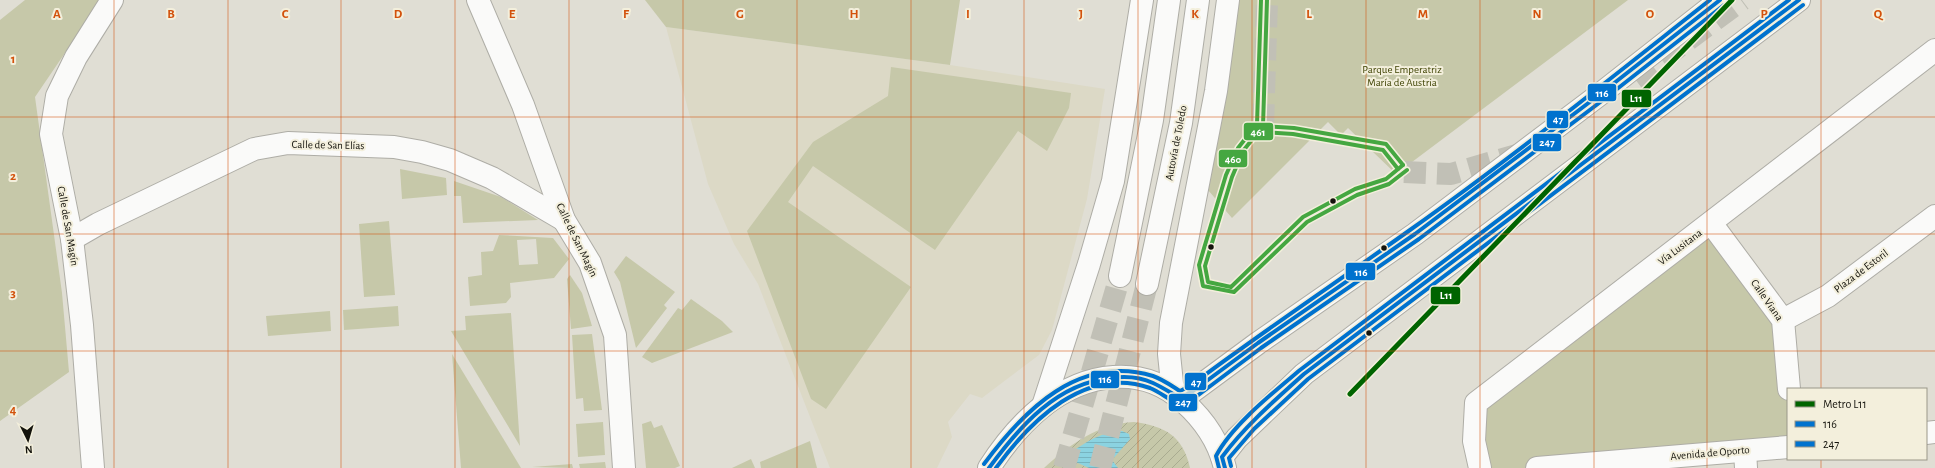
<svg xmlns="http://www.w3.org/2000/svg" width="1935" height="468" font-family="'Alegreya Sans',sans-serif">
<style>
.built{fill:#dcd9c6}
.green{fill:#c6c8a9;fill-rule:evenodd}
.garden{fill:url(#garden-furrows)}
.water{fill:url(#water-rules)}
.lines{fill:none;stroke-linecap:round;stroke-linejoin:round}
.minor-tunnel{stroke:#c1c0b6;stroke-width:22;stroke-dasharray:22 11;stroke-linecap:butt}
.highway-tunnel{stroke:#c1c0b6;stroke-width:22;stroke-dasharray:22 11;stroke-linecap:butt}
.minor-casing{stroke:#aeada6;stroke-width:24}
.major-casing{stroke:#aeada6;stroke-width:24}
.highway-casing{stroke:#aeada6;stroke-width:24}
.minor{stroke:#fafaf9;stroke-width:22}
.major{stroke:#fafaf9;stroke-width:22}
.highway{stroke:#fafaf9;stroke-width:22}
.bus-1-casing{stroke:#f3efdc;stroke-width:7}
.bus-2-casing{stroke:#f3efdc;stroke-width:7}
.bus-3-casing{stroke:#f3efdc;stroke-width:7}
.bus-4-casing{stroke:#f3efdc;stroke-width:7}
.bus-5-casing{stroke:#f3efdc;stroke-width:7}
.bus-1{stroke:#0072ce;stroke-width:4}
.bus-2{stroke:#0072ce;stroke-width:4}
.bus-3{stroke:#0072ce;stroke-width:4}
.bus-4{stroke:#45a741;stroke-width:4}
.bus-5{stroke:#45a741;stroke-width:4}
.metro-1-casing{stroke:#f3efdc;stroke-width:8}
.metro-1{stroke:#006400;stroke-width:5}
.grid{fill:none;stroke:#d3520c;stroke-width:1;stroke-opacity:0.55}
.bus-dot{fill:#14130c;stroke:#f3efdc;stroke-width:1.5}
.labels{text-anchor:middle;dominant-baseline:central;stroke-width:4;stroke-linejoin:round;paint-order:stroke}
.park-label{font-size:11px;fill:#3f4303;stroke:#f3efdc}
.street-label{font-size:11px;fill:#14130c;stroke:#f3efdc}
.grid-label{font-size:13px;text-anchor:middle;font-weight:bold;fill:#d3520c;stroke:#f3efdc;stroke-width:4;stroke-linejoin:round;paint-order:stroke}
.line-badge{stroke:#f3efdc;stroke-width:1.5}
.badge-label{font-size:11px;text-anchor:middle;font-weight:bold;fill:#fff}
</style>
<defs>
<pattern id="garden-furrows" width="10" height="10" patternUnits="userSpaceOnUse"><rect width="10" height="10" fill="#c6c8a9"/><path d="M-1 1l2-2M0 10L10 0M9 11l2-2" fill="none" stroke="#a9ab90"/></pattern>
<pattern id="water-rules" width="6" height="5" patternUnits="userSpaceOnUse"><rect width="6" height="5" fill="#8bd3e1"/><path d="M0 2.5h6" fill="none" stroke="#77b4c0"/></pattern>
</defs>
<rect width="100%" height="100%" fill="#e0ded4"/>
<path class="built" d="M666 27 950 65 1105 89 1087 199 1052 330 1039 355 982 398 970 394 948 422 952 437 937 468H830L758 284 734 244 708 184Z"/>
<g class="green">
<path d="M25 0H101L35 97 62 293 69 372 0 421V20Z"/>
<path d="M645 0H960L950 65 666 27Z"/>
<path d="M1237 0H1628L1396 174 1348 128 1341 135 1328 122 1232 218 1208 190Z"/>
<path d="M891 67 1071 93 1069 108 1047 151 1018 131 935 250 813 166 788 202 911 287 826 409 811 399 747 231 813 142 888 96Z"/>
<path d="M400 169 446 178 447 195 402 199Z"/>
<path d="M454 181 501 197 538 220 463 223 461 196H454Z"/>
<path d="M389 221 395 295 364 297 359 224Z"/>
<path d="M1711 223 1783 320 1788 389V447L1540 468H1480L1476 403Z"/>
<path d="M499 235 553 238 569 259 554 278 510 283 511 297 506 303 470 306 468 277 482 275 481 252 493 251ZM536 239 538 264 519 265 517 240Z"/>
<path d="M626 256 675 292 664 305 667 308 636 348 620 282 614 272Z"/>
<path d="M570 275 582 293 592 326 571 329 567 279Z"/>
<path d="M691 299 722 321 733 332 652 363 642 357 678 308 682 310Z"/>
<path d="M398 306 399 326 344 330 343 310Z"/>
<path d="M330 311 331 331 268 336 266 316Z"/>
<path d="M511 313 520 446 451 331 466 330 465 316Z"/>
<path d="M592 334 602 410 584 411 583 398 576 399 572 335Z"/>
<path d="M452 354 521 468H461Z"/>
<path d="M651 421 654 428 662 425 680 466 675 468H646L642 424Z"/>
<path d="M603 422 605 455 578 457 576 424Z"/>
<path d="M810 441 817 468H761L760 462Z"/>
<path d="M751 459 755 468H732Z"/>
<path d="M605 462 606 468H580L579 464Z"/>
<path d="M572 464 573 468 532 467Z"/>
</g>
<path class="garden" d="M1134 422C1165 426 1183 436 1190 468H1044C1070 444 1098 424 1134 422Z"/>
<path class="water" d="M1122 431 1129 434 1130 439 1112 460 1118 468H1089L1078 463H1063L1064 458C1079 446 1101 431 1122 431Z"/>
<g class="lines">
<g class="minor-tunnel">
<path d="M1635 79 1742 0"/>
<path d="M1263 126 1267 0"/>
<path d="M1404 172 1451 174 1520 154"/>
</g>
<g class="highway-tunnel">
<path d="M1064 468 1120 276"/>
<path d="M1100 468 1147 284"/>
</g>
<g class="minor-casing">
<g id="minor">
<path d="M478 0 523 105 564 220 590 263 615 335 624 468"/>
<path d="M1711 223 1783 320 1789 389"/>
<path d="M72 239 98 224 254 149 288 143 394 147 422 152 450 160 492 178 564 220"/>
<path d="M1783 320 1828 296 1935 216"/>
<path d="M1745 451 1746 468"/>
<path d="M93 468 82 325 72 239 51 134 57 96 76 57 112 0"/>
<path d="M1480 468 1474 441 1476 403 1935 50"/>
</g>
</g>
<g class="major-casing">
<g id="major">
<path d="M1180 398 1193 391 1258 343 1415 234 1599 95 1720 0"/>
<path d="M1926 433 1935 432"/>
<path d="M1222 457 1237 438 1304 374 1799 0"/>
<path d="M989 468C1003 446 1022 423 1043 406 1085 373 1142 363 1184 402 1203 419 1219 442 1225 468"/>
<path d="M1537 468 1788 447"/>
</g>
</g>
<g class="highway-casing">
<g id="highway">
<path d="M1120 276 1152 120 1169 0"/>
<path d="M1147 284 1181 123 1198 0"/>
<path d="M1173 393 1169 354 1171 323 1216 91 1228 0"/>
<path d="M1043 406 1089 264 1113 181 1142 0"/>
</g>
</g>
<use href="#minor" class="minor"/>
<use href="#major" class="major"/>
<use href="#highway" class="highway"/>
<g class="bus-1-casing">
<g id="bus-1">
<path d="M989 468C1019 427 1057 383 1111 378 1125 376 1140 377 1153 383 1162 387 1171 393 1180 398L1193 391 1258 343 1415 234 1599 95 1720 0"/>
<path d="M1225 468 1222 457C1245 426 1275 400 1304 374L1799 0"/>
</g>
</g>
<g class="bus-2-casing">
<g id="bus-2">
<path d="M1231 466 1229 458 1254 429 1308 379 1803 5"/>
<path d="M996 468C1030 421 1086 365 1150 388 1160 392 1169 400 1179 404L1197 396 1261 348 1419 239 1603 100 1724 5"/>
</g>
</g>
<g class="bus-3-casing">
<g id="bus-3">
<path d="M984 464C1024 410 1079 354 1153 376 1162 379 1172 386 1180 391L1190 386C1262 332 1337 282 1410 230 1513 157 1611 78 1710 0"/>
<path d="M1219 468 1216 456C1232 425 1274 392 1300 370L1789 0"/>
</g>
</g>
<g class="bus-4-casing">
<g id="bus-4">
<path d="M1267 0 1263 126 1243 151 1232 177 1205 266 1208 282 1231 287 1303 217 1355 189 1386 179 1403 165"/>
<path d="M1263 126 1294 128 1386 144 1403 165"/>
</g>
</g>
<g class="bus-5-casing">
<g id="bus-5">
<path d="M1261 0 1257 124 1238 148 1226 175 1199 265 1203 286 1234 292 1307 222 1357 195 1389 184 1407 170"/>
<path d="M1263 132 1293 134 1383 150 1398 169"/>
</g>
</g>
<use href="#bus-1" class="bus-1"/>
<use href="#bus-2" class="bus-2"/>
<use href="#bus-3" class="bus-3"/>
<use href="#bus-4" class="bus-4"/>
<use href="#bus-5" class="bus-5"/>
<g class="metro-1-casing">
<path id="metro-1" d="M1350 394 1732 0"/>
</g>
<use href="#metro-1" class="metro-1"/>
</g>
<path class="grid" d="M114 0V468M228 0V468M341 0V468M455 0V468M569 0V468M683 0V468M797 0V468M911 0V468M1024 0V468M1138 0V468M1252 0V468M1366 0V468M1480 0V468M1594 0V468M1707 0V468M1821 0V389M0 117H1935M0 234H1935M0 351H1935M1821 459V468"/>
<g class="bus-dot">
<circle cx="1333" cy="201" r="3.5"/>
<circle cx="1211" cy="247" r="3.5"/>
<circle cx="1384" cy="248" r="3.5"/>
<circle cx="1369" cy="333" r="3.5"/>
</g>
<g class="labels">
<g class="park-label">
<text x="1402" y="69">Parque Emperatriz<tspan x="1402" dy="13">María de Austria</tspan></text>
</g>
<g class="street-label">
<text transform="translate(1176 143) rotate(-79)">Autovía de Toledo</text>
<text transform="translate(328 145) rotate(1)">Calle de San Elías</text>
<text transform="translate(68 226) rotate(80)">Calle de San Magín</text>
<text transform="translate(577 240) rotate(64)">Calle de San Magín</text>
<text transform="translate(1680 247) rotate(-37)">Vía Lusitana</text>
<text transform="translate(1861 271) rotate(-37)">Plaza de Estoril</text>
<text transform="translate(1767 300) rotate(55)">Calle Viana</text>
<text transform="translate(1710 453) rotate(-5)">Avenida de Oporto</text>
</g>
</g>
<g class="grid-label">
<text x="57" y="18">A</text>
<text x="171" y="18">B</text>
<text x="285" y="18">C</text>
<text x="398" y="18">D</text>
<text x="512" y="18">E</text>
<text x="626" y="18">F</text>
<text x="740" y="18">G</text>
<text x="854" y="18">H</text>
<text x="968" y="18">I</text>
<text x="1081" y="18">J</text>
<text x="1195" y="18">K</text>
<text x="1309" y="18">L</text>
<text x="1423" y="18">M</text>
<text x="1537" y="18">N</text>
<text x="1650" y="18">O</text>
<text x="1764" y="18">P</text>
<text x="1878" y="18">Q</text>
<text x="13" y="63">1</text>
<text x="13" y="180">2</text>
<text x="13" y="297">3</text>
<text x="13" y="414">4</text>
</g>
<g class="line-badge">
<rect x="1587" y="83" width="30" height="19" rx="4" fill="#0072ce"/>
<rect x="1621" y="89" width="31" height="19" rx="4" fill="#006400"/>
<rect x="1546" y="110" width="23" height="19" rx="4" fill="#0072ce"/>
<rect x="1243" y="122" width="31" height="19" rx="4" fill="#45a741"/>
<rect x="1532" y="133" width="30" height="19" rx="4" fill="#0072ce"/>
<rect x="1218" y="149" width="30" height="19" rx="4" fill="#45a741"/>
<rect x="1345" y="262" width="31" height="19" rx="4" fill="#0072ce"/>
<rect x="1430" y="286" width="31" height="19" rx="4" fill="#006400"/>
<rect x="1090" y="370" width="30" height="19" rx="4" fill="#0072ce"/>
<rect x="1184" y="372" width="23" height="19" rx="4" fill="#0072ce"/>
<rect x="1168" y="393" width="30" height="19" rx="4" fill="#0072ce"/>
</g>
<g class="badge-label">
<text x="1602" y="97">116</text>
<text x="1636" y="102">L11</text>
<text x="1558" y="123">47</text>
<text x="1258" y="136">461</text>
<text x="1547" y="146">247</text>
<text x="1233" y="163">460</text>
<text x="1361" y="276">116</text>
<text x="1446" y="299">L11</text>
<text x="1105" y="383">116</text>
<text x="1196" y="386">47</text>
<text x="1183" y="406">247</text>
</g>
<rect x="1787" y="388" width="140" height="72" fill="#f3efdc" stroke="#9a9789"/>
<rect x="1795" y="401" width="20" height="6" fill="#006400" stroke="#9a9789"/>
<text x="1823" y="408" font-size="12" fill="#14130c">Metro L11</text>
<rect x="1795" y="421" width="20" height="6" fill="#0072ce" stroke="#9a9789"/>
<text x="1823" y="428" font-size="12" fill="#14130c">116</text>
<rect x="1795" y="441" width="20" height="6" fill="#0072ce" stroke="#9a9789"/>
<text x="1823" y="448" font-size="12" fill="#14130c">247</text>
<g transform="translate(28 440) rotate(175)" stroke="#f3efdc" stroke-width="3" paint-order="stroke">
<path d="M0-3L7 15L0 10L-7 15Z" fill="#14130c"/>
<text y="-6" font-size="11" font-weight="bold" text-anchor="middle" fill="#14130c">N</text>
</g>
</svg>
